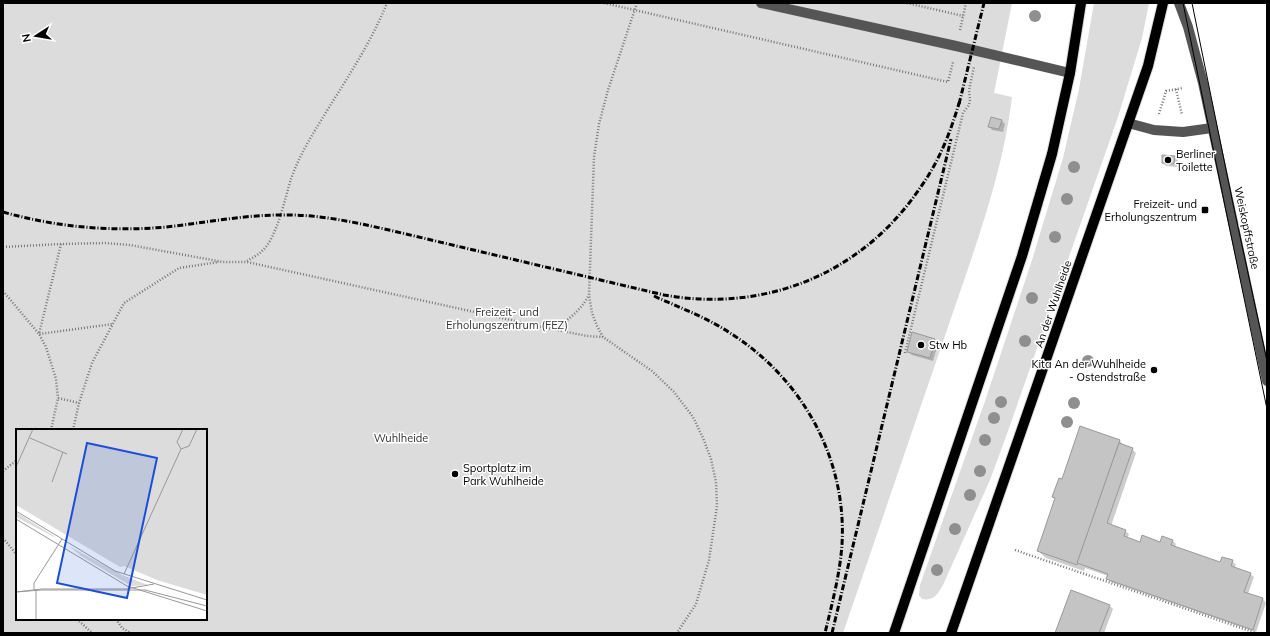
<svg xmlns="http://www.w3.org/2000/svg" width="1270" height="636" font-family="Mulish,sans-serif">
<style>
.green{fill:#dcdcdc;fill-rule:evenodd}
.shadow{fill:#0003}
.building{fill:#c4c4c4;stroke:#999}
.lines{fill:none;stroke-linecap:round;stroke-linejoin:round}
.major-casing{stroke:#dbdbdb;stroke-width:12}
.path{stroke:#777;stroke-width:2.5;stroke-dasharray:1 2;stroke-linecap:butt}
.minor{stroke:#555;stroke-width:10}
.major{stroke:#000;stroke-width:10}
.tram{stroke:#000;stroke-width:1}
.rail{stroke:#000;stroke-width:3;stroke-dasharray:6 2 1 2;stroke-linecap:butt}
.tree{fill:#8f8f8f}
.poi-dot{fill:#000;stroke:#fff;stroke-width:1.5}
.labels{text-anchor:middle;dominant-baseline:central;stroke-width:3;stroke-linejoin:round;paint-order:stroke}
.poi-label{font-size:11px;fill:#000;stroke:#fff;text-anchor:start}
.street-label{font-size:11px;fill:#000;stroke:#fff}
.park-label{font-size:11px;fill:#333;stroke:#fff}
.inset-road{fill:none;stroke:#999;stroke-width:1}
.view{fill:#1d4ed8;fill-opacity:0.15;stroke:#1d4ed8;stroke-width:2}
.inset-edge{fill:none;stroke:#000;stroke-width:2}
</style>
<rect width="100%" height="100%" fill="#fff"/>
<g class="green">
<path d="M3 3H1012L994 93 1012 97C1003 175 972 256 947 330 912 431 878 532 843 633H3ZM17 430H206V619H17Z"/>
<path d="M1094 3H1149L1142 38 1118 117 1008 431 990 480 943 585C937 595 934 601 922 599L919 595 920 585 985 401 1032 260 1063 158 1079 89Z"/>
</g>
<g class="shadow">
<path d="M1001 120 1005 124 1003 132 992 130 989 126Z"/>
<path d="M1174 157 1178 160 1177 167 1166 166 1163 163Z"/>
<path d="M934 339 938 343 933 361 912 355 908 352Z"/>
<path d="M1081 428 1120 441 1125 447 1132 449 1136 453 1111 526 1125 531 1129 534 1127 539 1140 543H1161L1172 540 1176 544 1175 547 1221 564 1232 561 1236 565 1234 568 1250 574 1254 577 1248 594 1263 599 1266 603 1256 632 1111 582 1107 578 1108 576 1085 568 1084 571 1046 558 1038 551 1056 499 1054 497 1062 481Z"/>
<path d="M1110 606 1113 609 1104 633H1056Z"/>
</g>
<g class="building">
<path d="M991 117 1002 120 999 129 988 127Z"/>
<path d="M1162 155 1175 156 1174 164 1162 163Z"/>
<path d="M912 332 935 339 930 358 907 352Z"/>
<path d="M1080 426 1120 440 1077 565 1037 551 1055 498 1052 497 1059 478 1062 479Z"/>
<path d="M1119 443 1133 448 1107 523 1126 530 1124 536 1140 542 1142 535 1160 542 1162 536 1173 540 1171 545 1220 562 1222 557 1233 560 1231 566 1251 573 1244 592 1263 598 1253 630 1106 579 1108 574 1077 563Z"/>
<path d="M1071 590 1110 605 1099 633H1055Z"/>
</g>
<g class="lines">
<g class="major-casing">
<g id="major">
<path d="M894 633 1022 256 1052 154 1070 73 1081 3"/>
<path d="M951 633 1148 66 1163 3"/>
</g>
</g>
<g class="path">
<path d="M604 3 948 82 953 62"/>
<path d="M637 3 608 90 599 124 594 157 589 295 592 313 597 326 603 337 652 371 674 392 693 417 703 438 711 459 716 482 717 506 709 560 696 604 677 633"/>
<path d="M907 3 963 16"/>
<path d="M960 30 966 3"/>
<path d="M1176 89 1182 115"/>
<path d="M1159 114 1166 91 1183 88"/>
<path d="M61 244 39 334 113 324"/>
<path d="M3 247 61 244 106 243 130 245 223 262H247L552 329 587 336 603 337"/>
<path d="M247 261C252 258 258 255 262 251 277 238 285 198 291 179 299 156 312 135 325 114 347 78 371 43 387 3"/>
<path d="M3 291 39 334 46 347 56 379 58 398"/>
<path d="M552 329C567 322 581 310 589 295"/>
<path d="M905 353 963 113 969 105 970 100 969 90 974 67"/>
<path d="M51 430 58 398 79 403"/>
<path d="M73 430 79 403 92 363 124 303 179 268 219 262"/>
<path d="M3 471 17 460"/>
<path d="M3 538 17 555"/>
<path d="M1015 550 1256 633"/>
<path d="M77 619 92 633"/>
<path d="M116 619 122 628 131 633"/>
</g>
<g class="minor">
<path d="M761 3 956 46 1070 73"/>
<path d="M1179 3 1188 27 1203 83 1267 381"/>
<path d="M1128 123 1154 130 1183 132 1212 128"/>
</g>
<use href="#major" class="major"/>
<g class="tram">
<path d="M1183 3 1267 409"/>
<path d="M1192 3 1233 204 1267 361"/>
</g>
<g class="rail">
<path d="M959 104 984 3"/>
<path d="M3 212C56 227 111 232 166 227 204 223 242 215 281 215 318 214 353 222 389 230L664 295C765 313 862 274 920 188 939 162 951 131 960 100"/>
<path d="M654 296C680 308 706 317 730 333 802 378 847 459 842 544 840 574 832 604 825 633"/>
<path d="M832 633 951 139"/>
</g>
</g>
<g class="tree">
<circle cx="1035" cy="16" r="6"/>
<circle cx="1074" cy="167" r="6"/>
<circle cx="1067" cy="199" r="6"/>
<circle cx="1055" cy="237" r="6"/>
<circle cx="1032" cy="298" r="6"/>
<circle cx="1025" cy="341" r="6"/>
<circle cx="1088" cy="361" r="6"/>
<circle cx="1001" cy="402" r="6"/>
<circle cx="1074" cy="403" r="6"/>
<circle cx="994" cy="418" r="6"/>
<circle cx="1067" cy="422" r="6"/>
<circle cx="985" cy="440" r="6"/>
<circle cx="980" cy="471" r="6"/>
<circle cx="970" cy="495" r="6"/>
<circle cx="955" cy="529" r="6"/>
<circle cx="937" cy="570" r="6"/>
</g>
<g class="poi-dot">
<circle cx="1168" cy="160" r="4"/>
<rect x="1201" y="206" width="8" height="8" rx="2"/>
<circle cx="921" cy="345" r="4"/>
<circle cx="1154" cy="370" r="4"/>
<circle cx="455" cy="474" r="4"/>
</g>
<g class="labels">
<g class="poi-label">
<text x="1176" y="154">Berliner<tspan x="1176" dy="13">Toilette</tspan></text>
<text x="1197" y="204" text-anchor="end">Freizeit- und<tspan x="1197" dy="13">Erholungszentrum</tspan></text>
<text x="929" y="345">Stw Hb</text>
<text x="1146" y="364" text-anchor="end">Kita An der Wuhlheide<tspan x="1146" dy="13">- Ostendstraße</tspan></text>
<text x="463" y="468">Sportplatz im<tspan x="463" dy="13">Park Wuhlheide</tspan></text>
</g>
<g class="street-label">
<text transform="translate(1247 228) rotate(78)">Weiskopffstraße</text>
<text transform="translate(1053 304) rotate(-71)">An der Wuhlheide</text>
</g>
<g class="park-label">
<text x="507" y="312">Freizeit- und<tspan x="507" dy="13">Erholungszentrum (FEZ)</tspan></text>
<text x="401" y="438">Wuhlheide</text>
</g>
</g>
<g transform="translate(16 429)">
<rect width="191" height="191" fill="#fff"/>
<path d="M0 0H191V166L141 151 108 137 104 138 0 76ZM0 83 38 107V108L0 88ZM53 117 106 146 132 156 116 157 110 154 65 127Z" fill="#dcdcdc"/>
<path class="inset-road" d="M14 9 51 25M165 20 161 13 167 0M0 38 17 0M36 53 47 23M0 82 99 142 191 171M0 90 111 157 191 182M108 145 165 20 173 17 181 0M20 160V191M18 161V154L46 110M0 163 26 160H110L138 155M0 163 25 161H129L191 177"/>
<path class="view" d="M71 14 141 29 111 169 41 154Z"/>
<rect width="191" height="191" class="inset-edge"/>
</g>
<rect width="1270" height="636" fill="none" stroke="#000000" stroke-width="8"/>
<g transform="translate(36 36) rotate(258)" stroke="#ffffff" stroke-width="3" paint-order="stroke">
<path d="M0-3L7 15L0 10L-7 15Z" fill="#000000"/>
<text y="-6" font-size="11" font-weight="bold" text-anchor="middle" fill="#000000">N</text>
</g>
</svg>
